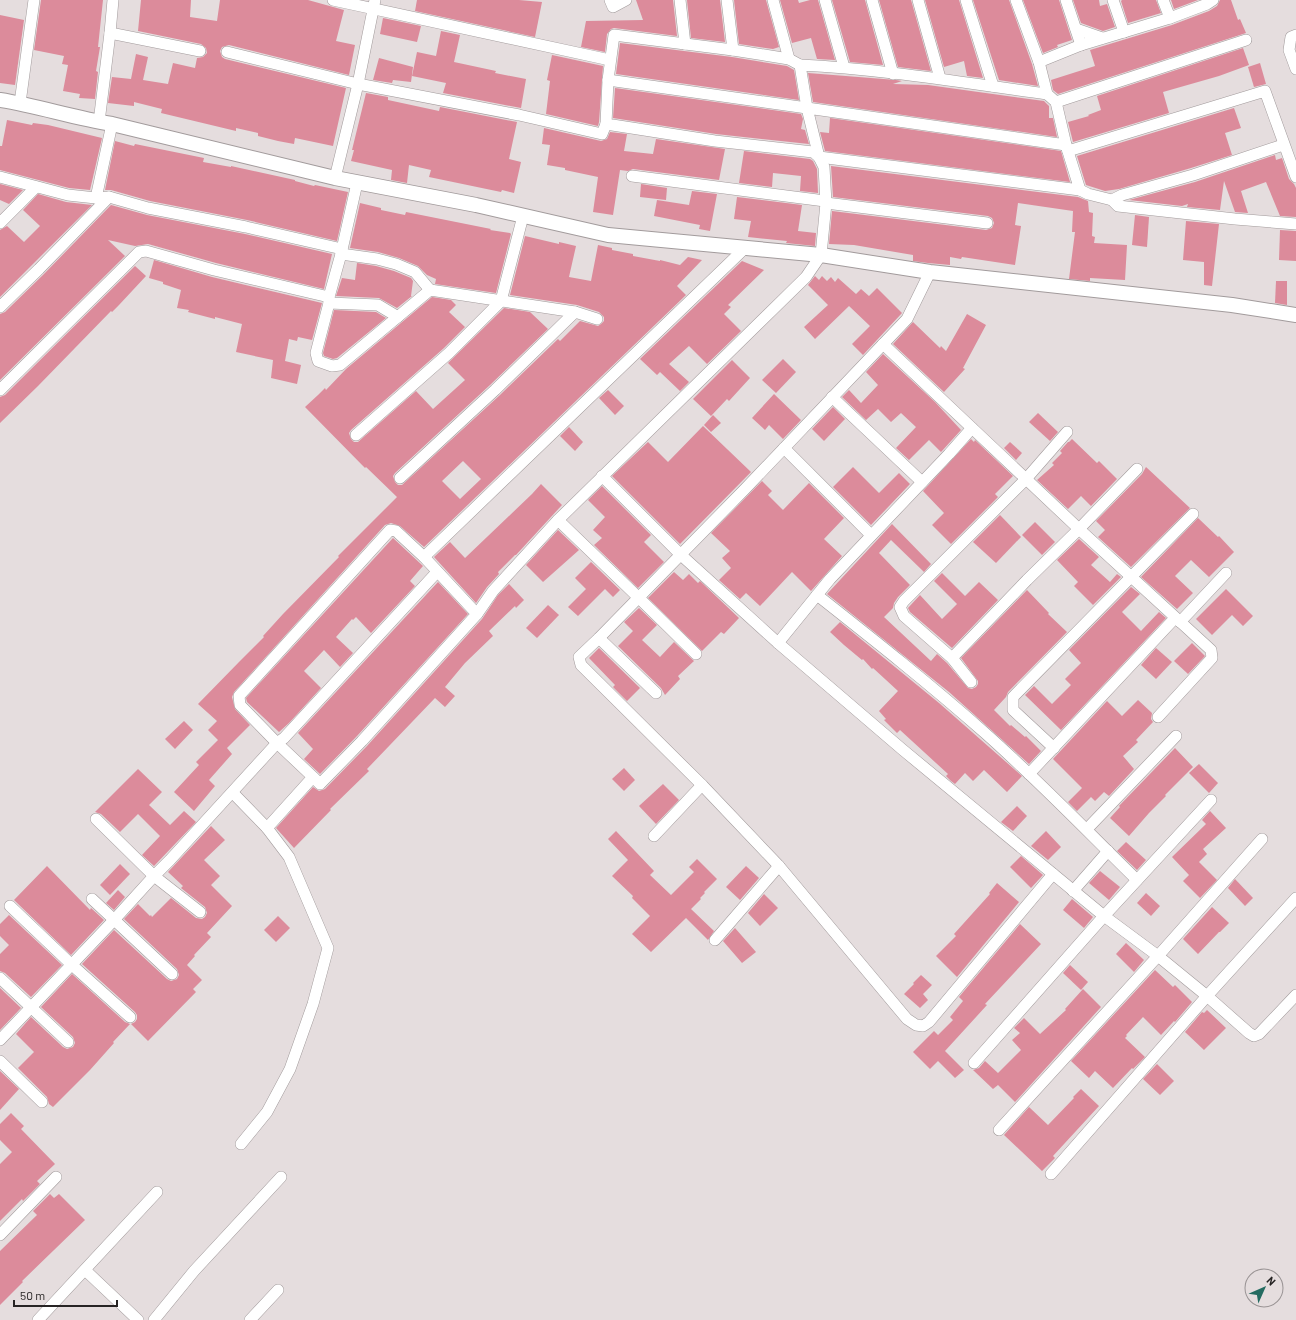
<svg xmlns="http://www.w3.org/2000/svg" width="1296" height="1320" font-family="Barlow,sans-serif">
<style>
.building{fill:#dc8b9b;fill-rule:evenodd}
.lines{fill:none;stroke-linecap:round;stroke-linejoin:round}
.minor-casing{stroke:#a29b9c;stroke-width:12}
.tertiary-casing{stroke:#a29b9c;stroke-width:16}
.minor{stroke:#fff;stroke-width:11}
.tertiary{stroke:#fff;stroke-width:14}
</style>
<rect width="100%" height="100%" fill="#e5ddde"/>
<g class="building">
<path d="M41 0H103L98 47H100L96 71 98 72 95 99 79 98 80 94 63 91 68 65 62 64 64 56 34 50Z"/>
<path d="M141 0H191L190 17 217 21 220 0H308L344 10 336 41 355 45 349 75 229 45 222 47 220 51 222 57 225 59 346 88 333 146 295 138 294 144 278 141 258 136V133L236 128V131L161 113 162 109 134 102V106L108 103 112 77 131 79 136 54 148 57 143 80 168 84 173 63 195 68 197 58 203 57 207 53 206 48 201 44 138 31Z"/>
<path d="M417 0H519L542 2 535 37 415 11Z"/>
<path d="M636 0H673L677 36 614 28 611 29 607 34 605 52 581 47 586 21 643 20Z"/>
<path d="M687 0H720L725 42 691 38Z"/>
<path d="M734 0H766L779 47 773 49 739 44Z"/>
<path d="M780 0H798L799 3 810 0H818L835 60 817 59 811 38 792 43Z"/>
<path d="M832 0H865L883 65 850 62Z"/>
<path d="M879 0H911L931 71 898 67Z"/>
<path d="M925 0H959L983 78 967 76 964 61 944 67Z"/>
<path d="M973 0H1009L1032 64 1038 86 999 80Z"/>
<path d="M1023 0H1059L1072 40 1057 45 1058 47 1043 53Z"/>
<path d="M1073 0H1099L1100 6 1107 4 1115 27 1103 31 1081 23Z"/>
<path d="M1122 0H1156L1161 13 1128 23 1121 1Z"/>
<path d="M1171 0H1198L1174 9Z"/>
<path d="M1220 0H1231L1238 20 1240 19 1246 33 1058 94 1053 90 1051 80 1095 66 1090 50 1172 25 1209 11 1217 6Z"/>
<path d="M0 15 24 20 15 85 0 83Z"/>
<path d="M383 18 421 26 417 42 380 34Z"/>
<path d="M441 31 460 35 454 62 496 71 495 73 526 79 521 108 443 93 446 83 412 76 417 52 436 56Z"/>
<path d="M620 43 732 57 787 66 794 70 799 100 616 74Z"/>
<path d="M1243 48 1249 65 1219 76 1163 92 1169 113 1073 142 1068 122 1089 116 1088 115 1101 110 1097 96Z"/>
<path d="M552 55 603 66 599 122 598 126 546 114 550 81 547 80Z"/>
<path d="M379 58 413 67 411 82 393 80 392 83 373 80Z"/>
<path d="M1260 63 1266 84 1254 87 1248 67Z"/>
<path d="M808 73 896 80 902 81 893 84 928 85 1044 101 1049 106V118H1053L1057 137 813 102Z"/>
<path d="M615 88 801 114 803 119 801 129 805 130 809 144 716 134 613 118Z"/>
<path d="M366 93 388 97V100L439 111 440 107 517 122 509 159 521 162 514 193 502 190 501 192 429 177 431 170 409 165 407 183 391 180 392 170 351 161 354 150H352Z"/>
<path d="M1234 108 1241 128 1225 133 1232 155 1191 168 1119 189 1105 191 1086 185 1077 156Z"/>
<path d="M830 118 1061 151 1070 182 825 151 820 132 829 133Z"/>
<path d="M7 120 32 125 33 123 48 125 102 138 90 190 69 188 0 170V146H2Z"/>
<path d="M544 128 601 141 607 139 610 132 627 134 624 151 653 154 656 139 725 149 719 180 633 169 628 171 620 170 613 215 593 212 598 177 565 170V168L547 165 550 145 542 144Z"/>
<path d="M115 141 134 146 135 144 204 158 203 162 231 167V166L295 180V181L314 186 315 185 348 192 337 241 247 220 150 201 111 190H105Z"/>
<path d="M744 151 810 159 813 161 817 169 818 193 800 191 801 176 773 173 772 187 739 183Z"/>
<path d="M1275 155 1276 160 1282 158 1289 179 1294 184 1296 188V217L1280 216 1266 182 1241 191 1248 213 1235 212 1224 181 1220 210 1187 207 1188 204 1182 206 1129 200 1195 182Z"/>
<path d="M831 166 1078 197 1088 201 1089 212 1093 213 1092 236 1095 237 1094 243 1127 245 1125 280 1090 278V281L1069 279 1075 232H1072L1073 211 1018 203 1015 225 1021 226 1015 265 962 257 961 259 950 257V265L928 263 913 261V255L854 245 829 244 832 211 986 230 992 228 994 223 992 218 988 216 833 197Z"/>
<path d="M0 184 23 190 9 204 0 200Z"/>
<path d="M641 184 667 188 666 200 640 197Z"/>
<path d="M692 191 717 194 710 231 699 229 700 225 654 216 657 200 689 205Z"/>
<path d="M38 194 66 202 92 205 0 297V230L7 226 24 242 40 226 23 210Z"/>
<path d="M737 197 802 205 798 231 816 233 815 246 786 243 787 241 748 237 751 221 734 219Z"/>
<path d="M360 203 381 208V210L405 215 406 212 491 229 490 230 510 233 511 234 496 293 435 284 436 279 427 275 418 266 399 258 378 252 350 248Z"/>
<path d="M111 205 147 215 245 234 332 254 324 289 216 263 148 244 135 246 108 240 125 256 0 380V314L5 312 44 274Z"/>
<path d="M1135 215 1149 217 1147 247 1132 245Z"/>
<path d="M1186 221 1219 224 1212 286 1204 285V262L1183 260Z"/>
<path d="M1280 230 1296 231V261L1279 260Z"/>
<path d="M525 236 559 244V242L576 246 569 277 591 281 598 245 612 248V250L633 254V256L660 261V260L680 265 688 257 702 260 677 286 686 295 424 547 400 526 391 523 385 525 234 692 232 697 235 709 250 725 227 748 232 754 209 780 215 786 194 811 174 792 199 765 196 762 218 740 208 730 217 721 198 704 239 662 264 637 263 636 283 614 339 557 338 556 397 497 366 467 365 468 305 407 318 395 325 388 326 390 346 369 432 297 451 300 456 305 449 312 465 327 444 348 351 430 349 433 351 439 354 442H358L416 391 433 409 465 380 448 363 504 308 530 312 548 329 490 385 395 473 393 476 395 482 398 485H402L500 395 558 339 560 341 580 321 598 326 601 324 604 321V317L599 312 577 305 510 295ZM463 461 481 479 460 499 442 481Z"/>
<path d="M154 260 212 277 322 303 312 340 298 337 297 341 289 339 285 361 301 365 297 384 271 378 273 360 236 352 242 324 215 317V319L188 312 189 310 177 308 181 290 163 284V282L149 278Z"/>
<path d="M742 261 764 270 728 305 731 307 724 314 741 331 707 364 689 346 669 364 689 382 680 391 660 372 657 375 640 359Z"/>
<path d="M357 263 376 266 394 271 411 278 413 281 411 296H412L397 308 379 298 336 296 342 278 355 280Z"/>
<path d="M135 266 146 276 119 305 112 312 111 311 38 386 0 423V397L5 395Z"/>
<path d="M815 276 819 280 822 276 827 281 831 277 835 282 838 278 856 294 861 289 869 296 877 288 902 313 863 355 852 344 870 326 849 306 815 339 804 327 828 305 808 285Z"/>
<path d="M1276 281H1287V305L1275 303Z"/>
<path d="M334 310 376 312 386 318 337 358 333 359 324 356 323 353Z"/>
<path d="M967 314 986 325 963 368 965 369 944 392 893 344 913 322 940 348 941 346 946 351Z"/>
<path d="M883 354 935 402 961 430 941 452 929 440 909 460 896 448 916 427 901 413 891 422 878 409 866 420 842 397 849 390 861 403 878 385 866 372Z"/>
<path d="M783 359 796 372 776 393 762 380Z"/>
<path d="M732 360 750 378 729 401 727 399 711 416 693 399Z"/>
<path d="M608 390 624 406 615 415 599 398Z"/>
<path d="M774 394 801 420 783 439 769 425 765 430 752 418Z"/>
<path d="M833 407 845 419 824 441 812 429Z"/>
<path d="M1038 413 1058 432 1050 441 1029 422Z"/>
<path d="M713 415 721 423 711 432 704 425Z"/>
<path d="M703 426 751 472 680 544 612 476 648 442 668 462Z"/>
<path d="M569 427 583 442 575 451 560 436Z"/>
<path d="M971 439 974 442 975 440 1013 476 995 494 998 497 951 544 932 525 944 513 923 491Z"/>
<path d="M1072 439 1097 463 1099 461 1117 479 1091 506 1081 496 1068 509 1037 480 1054 465 1052 463 1062 453 1060 451 1068 442H1069Z"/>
<path d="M1010 442 1022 453 1016 460 1004 448Z"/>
<path d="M853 467 879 493 899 473 910 484 871 525 833 487Z"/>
<path d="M1146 467 1190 508 1131 567 1098 537 1105 530 1096 521 1142 474Z"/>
<path d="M762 481 772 491 768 495 783 510 809 483 844 518 824 539 842 556 811 591 792 572 760 606 746 593 740 599 719 580 731 568 722 558 730 551 711 533Z"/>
<path d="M541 484 562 505 516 555H515L498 572 499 574 487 587 476 603 434 557 450 542 465 558 532 494Z"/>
<path d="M602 486 651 535 644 542 664 562 638 588 594 545 602 538 593 530 605 517 588 500Z"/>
<path d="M1000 515 1021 537 996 563 973 542Z"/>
<path d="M1198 518 1218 537 1219 536 1234 552 1209 577 1191 560 1175 576 1193 593 1177 609 1141 577Z"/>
<path d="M1035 522 1055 542 1042 555 1022 535Z"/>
<path d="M892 524 931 564 924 572 891 540 879 553 910 585 898 597 894 603 893 608 884 617 931 661 937 654 947 663 968 688 972 689 976 687 978 684V681L961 658 1027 590 1049 613 1048 614 1067 632 1008 692 1006 697 994 710 1010 726 1011 725 1025 737 1026 736 1041 751 1029 764 949 692 827 594Z"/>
<path d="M558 530 579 550 543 582 526 565Z"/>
<path d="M393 538 423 566 410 581 415 586 371 633 356 617 353 620 352 619 336 637 353 653 340 667 324 650 304 671 321 688 289 723 279 732 247 702 246 698Z"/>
<path d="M1079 539 1099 557 1091 565 1110 582 1117 574 1121 577 1093 605 1074 586 1078 582 1057 560Z"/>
<path d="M591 562 620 590 613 597 605 589 578 616 568 607 586 589 575 578Z"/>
<path d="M674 572 683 580 689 574 698 583 700 581 739 618 724 634 721 632 702 651 648 598Z"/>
<path d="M942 573 965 596 979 582 998 600 952 648 910 612 908 608 920 595 942 619 957 604 934 581Z"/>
<path d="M438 582 468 614 357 736 320 774 304 759 313 749 298 733Z"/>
<path d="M509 584 524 600 516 608 515 606 489 631 493 636 465 663 445 687 455 696 445 707 435 698 367 769 369 771 330 809 331 810 294 848 276 828 313 787 319 791 325 789 367 746 482 619 498 595Z"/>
<path d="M1131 587 1140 594 1122 612 1141 631 1159 612 1166 618 1061 730 1025 695 1034 686 1052 704 1071 685 1065 679 1081 663 1069 650Z"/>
<path d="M1226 589 1253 616 1243 626 1232 615 1212 635 1196 619Z"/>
<path d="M548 605 559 615 537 638 526 628Z"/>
<path d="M639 608 657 625 642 640 660 657 674 642 694 661 678 676 680 679 665 695 661 688 618 646 633 631 624 622Z"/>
<path d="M840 622 939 703 1022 776 1007 792 984 770 973 781 965 773 955 784 951 781 946 776 948 774 900 730 897 733 884 720 886 719 879 711 898 691 873 668 872 669 863 659 862 660 844 645 830 632Z"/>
<path d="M1192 643 1205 656 1188 674 1174 661Z"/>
<path d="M599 648 640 688 627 701 613 687 615 685 589 658Z"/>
<path d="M1156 648 1172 662 1156 679 1141 665Z"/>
<path d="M1138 700 1152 713 1151 719 1153 722 1136 740 1138 742 1123 756 1134 769 1109 796 1104 792 1095 801 1091 797 1077 811 1068 802 1082 788 1053 759 1107 701 1122 716Z"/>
<path d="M184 721 193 730 175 749 165 739Z"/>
<path d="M1175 748 1193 767 1165 795 1166 796 1149 813 1129 836 1110 818 1120 807 1119 806Z"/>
<path d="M1199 764 1218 783 1209 793 1189 773Z"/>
<path d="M624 768 635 780 624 791 612 779Z"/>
<path d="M138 769 162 792 149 805 170 825 184 811 196 822 154 866 142 855 160 836 138 814 120 832 101 814 95 812Z"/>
<path d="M663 784 679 800 656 824 639 806Z"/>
<path d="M1017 806 1027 816 1013 831 1001 822Z"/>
<path d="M1210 811 1226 828 1203 849 1207 854 1199 862 1217 880 1200 898 1183 881 1189 875 1172 857 1206 824 1202 820Z"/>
<path d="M211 826 225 840 204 860 220 876 211 885 232 906 207 933 211 937 194 955 195 956 187 965 202 980 193 989 196 992 148 1041 131 1024 135 1022 137 1019V1015L135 1012 82 964 114 930 167 979 171 981 177 979 179 975 177 969 124 919 138 904 150 916 151 915 152 917 171 898 196 918 202 919 205 917 207 913 205 907 181 888 183 886 168 872Z"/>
<path d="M616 831 654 871 650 875 671 895 694 872 689 867 697 859 717 879 704 892 705 893 700 898 701 899 691 909 714 931 708 940 686 918 651 952 632 934 650 916 632 898 633 896 612 876 628 860 608 839Z"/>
<path d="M1046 831 1061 847 1048 860 1031 846Z"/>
<path d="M1126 842 1146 860 1137 870 1117 851Z"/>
<path d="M1021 856 1043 875 1031 888 1010 867Z"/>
<path d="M120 864 130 874 110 895 100 885Z"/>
<path d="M47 866 90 910 91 908 104 920 71 955 14 900Z"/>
<path d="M746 866 759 878 740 900 726 887Z"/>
<path d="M1100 871 1120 887 1109 900 1089 883Z"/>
<path d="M1235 879 1253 898 1245 906 1228 888Z"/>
<path d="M997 883 1019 902 957 977 936 956 956 936 954 934 990 894 989 893Z"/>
<path d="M118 890 125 897 114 910 106 903Z"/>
<path d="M1146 893 1160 906 1151 916 1137 903Z"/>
<path d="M764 894 778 908 760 926 748 913Z"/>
<path d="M1072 899 1093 917 1084 928 1063 910Z"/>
<path d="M1212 907 1229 923 1220 932H1219L1198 954 1183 939Z"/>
<path d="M9 915 62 965 31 997 5 973 0 971V954L9 945 0 936V924Z"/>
<path d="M278 916 290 928 276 942 264 930Z"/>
<path d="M1020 924 1041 944 985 1004 987 1005 945 1051 964 1070 955 1078 938 1061 930 1069 913 1052 934 1031 938 1035 953 1020 950 1017 963 1001 959 997Z"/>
<path d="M735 928 756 952 742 963 723 941Z"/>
<path d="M1126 943 1144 960 1134 972 1116 954Z"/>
<path d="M1070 965 1088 982 1081 990 1063 973Z"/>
<path d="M1155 970 1173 987 1175 985 1192 1002 1175 1022 1174 1021 1161 1035 1143 1017 1126 1035 1127 1036 1125 1038 1145 1057 1133 1069 1132 1068 1113 1088 1095 1071 1089 1078 1071 1061Z"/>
<path d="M72 974 125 1022 130 1024 113 1042 114 1043 90 1070 53 1107 49 1104 47 1097 18 1068 34 1052 16 1034 31 1017 63 1047 67 1049 73 1047 75 1043 73 1037 41 1007Z"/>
<path d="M921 975 932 985 923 994 928 1000 920 1008 904 994 914 984 913 983Z"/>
<path d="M0 988 21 1008 0 1030Z"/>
<path d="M1083 989 1101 1007 1015 1102 998 1085 993 1089 973 1070 979 1068 985 1061 998 1073 1021 1050 1012 1040 1020 1033 1014 1028 1024 1018 1040 1034 1066 1010 1065 1009Z"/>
<path d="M1207 1010 1226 1028 1204 1050 1185 1032 1202 1012 1204 1013Z"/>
<path d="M1157 1064 1174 1081 1160 1095 1143 1079Z"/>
<path d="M0 1071 19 1089 0 1110Z"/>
<path d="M1081 1089 1099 1106 1053 1156 1055 1158 1042 1171 1004 1135 1029 1107 1048 1125 1074 1098 1073 1097Z"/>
<path d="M11 1113 24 1126 21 1129 55 1164 37 1181 40 1184 23 1201 22 1199 0 1221V1164L12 1152 0 1140V1124Z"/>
<path d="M50 1194 54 1198 59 1194 85 1220 22 1281 23 1282 0 1305V1251L37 1215 33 1211Z"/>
</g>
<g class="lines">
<g class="minor-casing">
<g id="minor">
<path d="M333 0 610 60"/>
<path d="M610 0 613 7 626 0"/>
<path d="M680 0 685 44"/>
<path d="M727 0 733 50 789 59 800 65"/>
<path d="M773 0 789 59"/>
<path d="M825 0 844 67"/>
<path d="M872 0 893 74"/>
<path d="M918 0 940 78"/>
<path d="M966 0 993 86"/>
<path d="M1066 0 1081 45"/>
<path d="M1113 0 1124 32"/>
<path d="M1163 0 1170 18"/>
<path d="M1076 29 1102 38"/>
<path d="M110 33 200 51"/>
<path d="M1296 35 1291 37 1289 50 1296 69"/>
<path d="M733 50 614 35 608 80 606 124 715 141 813 152 819 157 1080 190 1066 145"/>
<path d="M227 52 358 84 519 115 602 134 606 124"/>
<path d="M1039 62 1081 45 1170 18 1207 4 1213 0"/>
<path d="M608 80 807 108 800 65C883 69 965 83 1047 94"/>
<path d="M1056 102 1246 40"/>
<path d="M20 103 34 0"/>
<path d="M99 122 110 33 113 0"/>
<path d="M1068 151 1265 91 1296 177"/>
<path d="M632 176 825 201"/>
<path d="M0 177 68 195 96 198 109 197 148 208 246 227 342 249"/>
<path d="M335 178 358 84 375 0"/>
<path d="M357 183 341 254 329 297V303L316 353 318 361 332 366 340 365 430 290 575 312 597 319"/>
<path d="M1080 190 1088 194 1112 200 1122 195 1193 175 1283 145"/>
<path d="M96 198 112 124"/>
<path d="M1112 200 1118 206 1235 219 1296 224"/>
<path d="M826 203 987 223"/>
<path d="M0 223 36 187"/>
<path d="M341 254 377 259 396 264 415 272 430 290"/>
<path d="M930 272 907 319 745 489 599 638 579 657 581 665 702 785 779 866 907 1019 916 1025 923 1026 929 1022 1053 874"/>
<path d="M329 303 378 305 398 317"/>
<path d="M0 307 39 269 109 197"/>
<path d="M883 344 1079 529 1211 650 1212 658 1158 717"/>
<path d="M0 390 139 252 146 251 214 270 329 297"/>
<path d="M832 397 922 482"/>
<path d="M356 435 449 353 501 301 523 216"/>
<path d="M784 448 871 535"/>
<path d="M602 476 681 555 778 643 903 750 1104 916 1158 956 1207 996 1051 1174"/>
<path d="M400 478 495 390 575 312"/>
<path d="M558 520 639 598 696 654"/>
<path d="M424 557 745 248"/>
<path d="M817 595C874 640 931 685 985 733 1038 780 1087 831 1137 880"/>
<path d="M477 614 493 591 558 520 806 277 821 255 826 203 824 167 819 157 807 108 1066 145 1056 102 1047 94 1039 62 1016 0"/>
<path d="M1180 622 1226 573"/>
<path d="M599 638 656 693"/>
<path d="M778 643 830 579 949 454 972 428"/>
<path d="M952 658 1027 580 1079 529 1137 469"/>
<path d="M971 682 952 658 904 616 900 607 904 601 1026 479 1067 432"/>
<path d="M1054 748 1013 710V697L1193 514"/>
<path d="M1029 774 1175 618"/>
<path d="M233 793 267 828 313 777 320 784 362 741 477 614 424 557 396 531 390 530 239 696 240 705 277 743 313 777"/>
<path d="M96 819 154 876 200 912"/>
<path d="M1087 829 1176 736"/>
<path d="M654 836 702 785"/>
<path d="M1073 891 1108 851"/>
<path d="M1296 898 1207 996 1249 1033 1254 1036 1259 1034 1296 995"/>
<path d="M92 899 172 974"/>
<path d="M10 906 72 965 130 1017"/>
<path d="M715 940 779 866"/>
<path d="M0 978 68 1042"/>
<path d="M0 1040 114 920 154 876 170 860 277 743 284 738 437 572"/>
<path d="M0 1061 42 1102"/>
<path d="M974 1063 1104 916 1211 800"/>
<path d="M999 1130 1158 956 1262 839"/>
<path d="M241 1144 267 1112 290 1069 313 1004 328 948 289 857 267 828"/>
<path d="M0 1235 56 1177"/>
<path d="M85 1270 138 1320"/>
<path d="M38 1320 157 1192"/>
<path d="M154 1320 194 1271 281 1177"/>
<path d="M250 1320 278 1290"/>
</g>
</g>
<g class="tertiary-casing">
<path id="tertiary" d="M0 100C38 106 74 118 112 124L335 178 476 205 608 235 821 255 930 272 1232 305 1296 315"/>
</g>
<use href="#minor" class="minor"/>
<use href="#tertiary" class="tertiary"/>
</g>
<g transform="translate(1264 1288) rotate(45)"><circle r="19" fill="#e5ddde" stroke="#999394"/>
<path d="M0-3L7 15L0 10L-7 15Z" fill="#246b61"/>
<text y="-6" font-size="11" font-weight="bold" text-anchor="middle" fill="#272424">N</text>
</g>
<path d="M14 1300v6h103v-6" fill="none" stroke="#272424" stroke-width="2"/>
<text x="20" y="1300" font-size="12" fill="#272424" stroke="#e5ddde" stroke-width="3" paint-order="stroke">50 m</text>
</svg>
